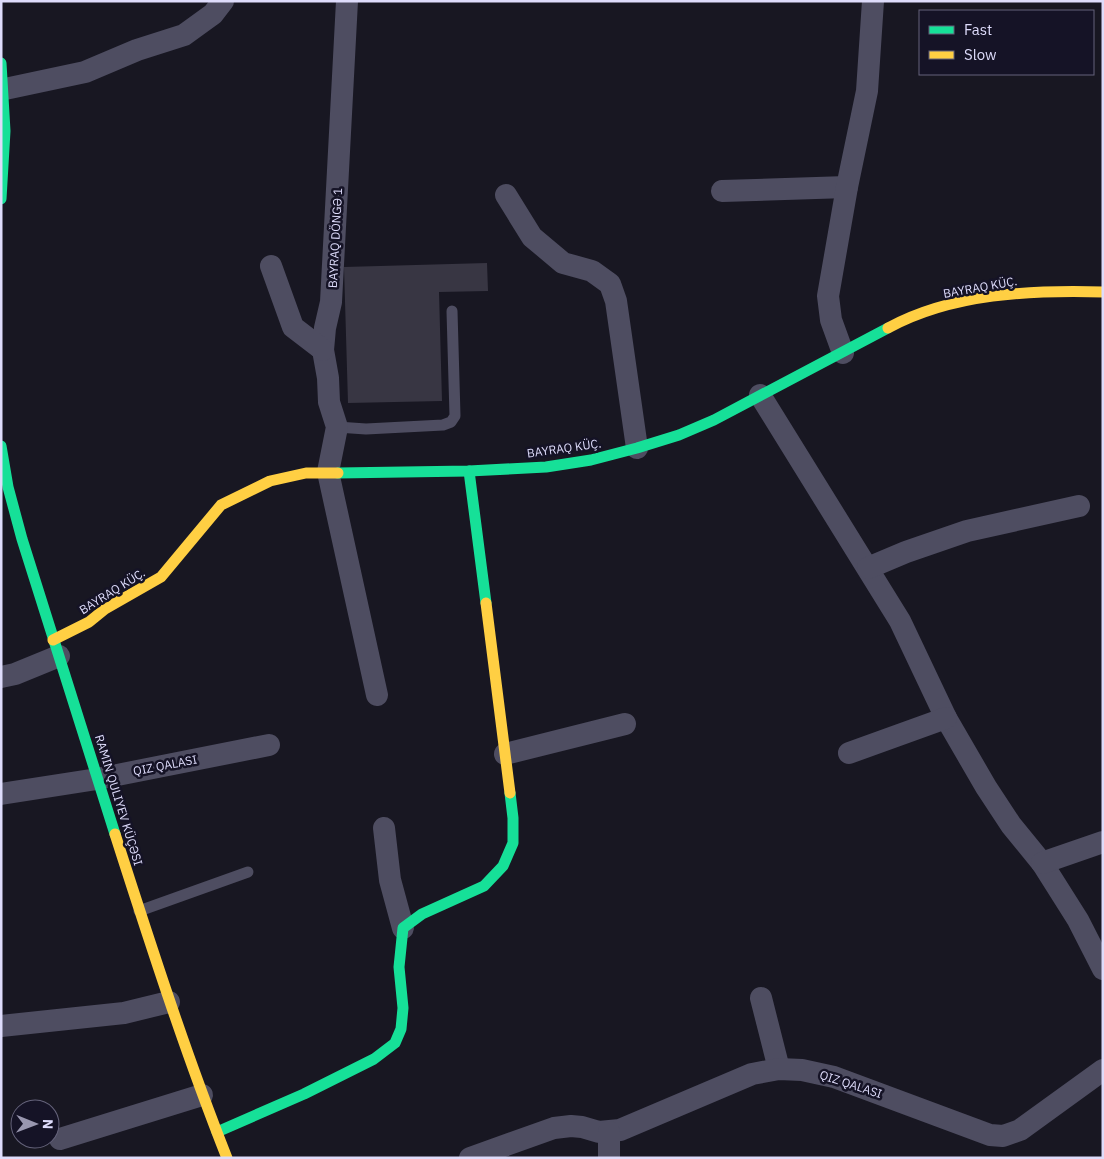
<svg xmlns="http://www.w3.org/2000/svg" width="1104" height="1159" font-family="'IBM Plex Sans',sans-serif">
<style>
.building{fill:#383643}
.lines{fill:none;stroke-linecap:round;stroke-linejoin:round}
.lane{stroke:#4e4d61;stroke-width:11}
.street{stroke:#4e4d61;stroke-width:22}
.fast{stroke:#16e098;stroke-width:11}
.slow{stroke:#ffcf43;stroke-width:11}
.labels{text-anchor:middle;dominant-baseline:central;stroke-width:5;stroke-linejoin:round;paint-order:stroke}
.street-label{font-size:12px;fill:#dedcfb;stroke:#151326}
</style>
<rect width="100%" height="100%" fill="#181722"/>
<path class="building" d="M487 263 488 291 439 292 442 401 348 403 344 267Z"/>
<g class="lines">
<g class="lane">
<path d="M337 427 366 429 443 425 451 422 455 416 452 311"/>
<path d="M139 911 248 872"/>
</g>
<g class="street">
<path d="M347 1 331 302 325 328 323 350 328 378 329 402 337 427 328 472 377 695"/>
<path d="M5 89 85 72 137 50 184 35 213 14 223 1"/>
<path d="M722 191 847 187"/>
<path d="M506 195 532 237 563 263 592 271 610 284 616 301 637 448"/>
<path d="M271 266 293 327 323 350"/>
<path d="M843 353 831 320 828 296 847 187 867 91 873 1"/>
<path d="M760 395 900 621 946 718 986 787 1011 825 1042 863 1078 920 1103 969"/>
<path d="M868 568 906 552 967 531 1079 506"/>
<path d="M1 677 15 674 59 656"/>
<path d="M849 753 946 718"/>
<path d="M505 754 625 724"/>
<path d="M1 794 97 779 269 745"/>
<path d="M384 828 390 880 403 928"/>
<path d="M1042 863 1103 842"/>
<path d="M761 998 779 1069"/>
<path d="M1 1026 124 1013 169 1002"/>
<path d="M60 1139 202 1095"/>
<path d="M470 1158 554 1128 571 1126 582 1127 599 1132 620 1130 752 1074 779 1069 802 1070 834 1077 990 1135 1003 1136 1020 1130 1103 1070"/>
<path d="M609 1158V1132"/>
</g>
<g class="fast">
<path d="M1 63 5 131 1 199"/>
<path d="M1 446 8 487 22 539 115 834"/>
<path d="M469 471 486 603"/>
<path d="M338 473 469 471 546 467 591 460 637 448 679 435 714 420 888 328"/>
<path d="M217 1132 304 1094 374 1059 395 1043 401 1029 403 1008 399 967 403 928 422 914 484 886 503 866 513 843V818L510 793"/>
</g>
<g class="slow">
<path d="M888 328C952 293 1031 290 1103 292"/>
<path d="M486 603 510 793"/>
<path d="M53 640 89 622 105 609 161 577 221 505 270 481 306 473H338"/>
<path d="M115 834C150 943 185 1052 227 1158"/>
</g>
</g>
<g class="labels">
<g class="street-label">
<text transform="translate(335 238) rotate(-87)">BAYRAQ DÖNGƏ 1</text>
<text transform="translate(980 287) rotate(-10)">BAYRAQ KÜÇ.</text>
<text transform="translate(564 448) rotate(-8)">BAYRAQ KÜÇ.</text>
<text transform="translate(112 591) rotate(-32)">BAYRAQ KÜÇ.</text>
<text transform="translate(165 765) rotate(-11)">QIZ QALASI</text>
<text transform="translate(119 800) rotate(73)">RAMIN QULIYEV KÜÇƏSI</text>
<text transform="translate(851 1084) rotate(18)">QIZ QALASI</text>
</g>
</g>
<rect width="1104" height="1159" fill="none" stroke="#dedcfb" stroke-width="5"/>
<rect x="919" y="10" width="175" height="65" fill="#151326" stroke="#65637b"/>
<rect x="929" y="26" width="25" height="8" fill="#16e098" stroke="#65637b"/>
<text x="964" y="35" font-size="15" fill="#dedcfb">Fast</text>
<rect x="929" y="51" width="25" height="8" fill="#ffcf43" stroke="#65637b"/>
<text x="964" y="60" font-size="15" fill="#dedcfb">Slow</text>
<g transform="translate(35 1124) rotate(91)"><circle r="24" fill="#151326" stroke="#65637b"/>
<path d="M0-4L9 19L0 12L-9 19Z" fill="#9997af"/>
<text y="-8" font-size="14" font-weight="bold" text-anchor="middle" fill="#dedcfb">N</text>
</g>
</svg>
